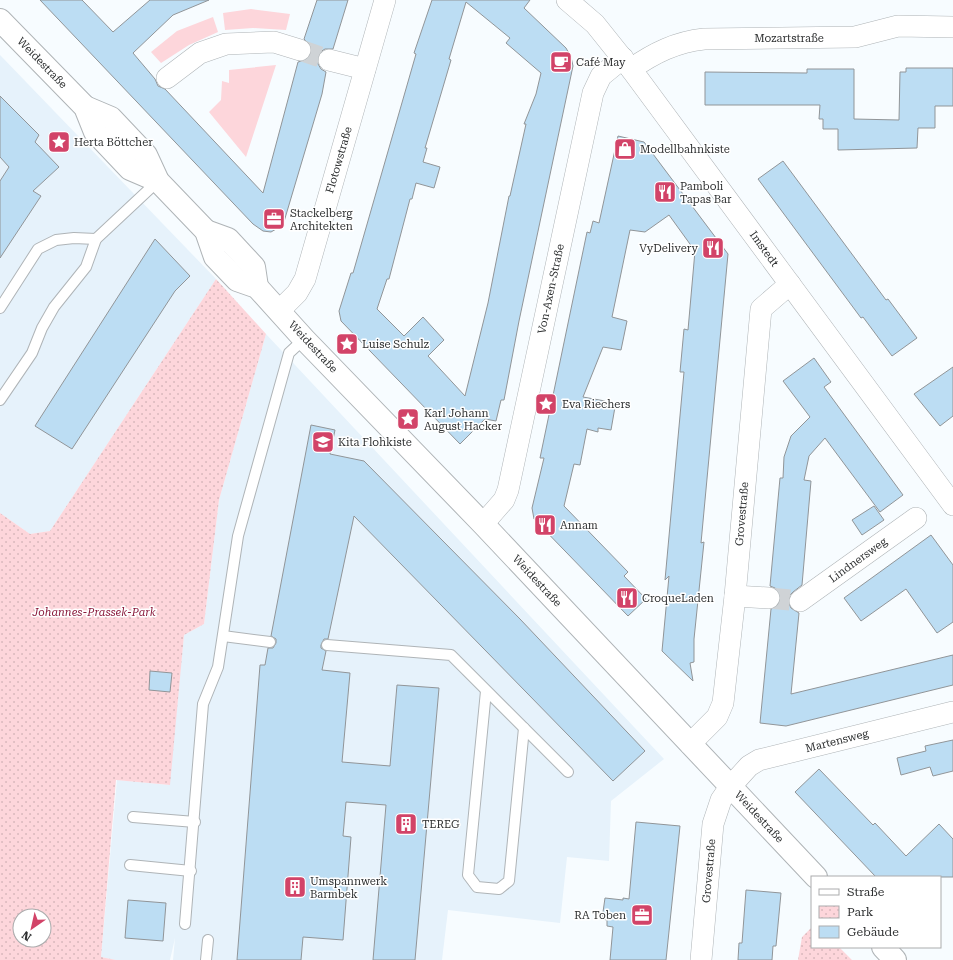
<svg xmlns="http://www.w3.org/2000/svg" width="953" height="960" font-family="'Roboto Serif',serif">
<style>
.built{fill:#e6f2fb}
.green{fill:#fdd6db}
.park{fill:url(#park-dots);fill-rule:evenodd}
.building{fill:#bcddf3;stroke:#919598;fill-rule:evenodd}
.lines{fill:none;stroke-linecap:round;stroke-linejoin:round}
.street-tunnel{stroke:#cfd3d6;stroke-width:21;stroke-dasharray:21 10;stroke-linecap:butt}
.lane-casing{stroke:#afb4b7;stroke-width:12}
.street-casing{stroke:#afb4b7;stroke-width:22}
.secondary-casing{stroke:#afb4b7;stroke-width:24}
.lane{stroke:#fff;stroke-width:10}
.street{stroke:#fff;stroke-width:21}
.secondary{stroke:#fff;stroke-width:22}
.labels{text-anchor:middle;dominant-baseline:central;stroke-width:3;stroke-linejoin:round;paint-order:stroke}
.street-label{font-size:11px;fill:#2e3031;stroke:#fff}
.poi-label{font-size:11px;fill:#2e3031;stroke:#fff;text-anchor:start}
.park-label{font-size:11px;font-style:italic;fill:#8a1a3c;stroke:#fff}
</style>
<defs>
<pattern id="park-dots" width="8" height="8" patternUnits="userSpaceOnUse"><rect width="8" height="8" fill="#fdd6db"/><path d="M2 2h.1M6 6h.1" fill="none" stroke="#d9b8bc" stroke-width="1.8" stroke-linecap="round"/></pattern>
</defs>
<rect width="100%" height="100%" fill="#f7fcff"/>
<g class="built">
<path d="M0 55 216 279 50 531 30 534 0 513Z"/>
<path d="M266 334 664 759 611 801 609 861 567 857 560 923 448 910 442 960H173L175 938 170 960H116L101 957 117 780 169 785 184 635 204 624 219 500Z"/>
</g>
<g class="green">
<path d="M251 9 290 14 286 30 253 28 225 30 223 13Z"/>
<path d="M213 17 218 32 189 45 161 63 151 52 177 31Z"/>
<path d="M276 65 246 157 209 112 221 100 222 81 229 83V70Z"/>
</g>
<g class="park">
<path d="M216 279 266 334 219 500 204 624 184 635 170 785 116 780 101 957 116 960H0V513L30 534 50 531ZM20 916H44V940H20Z"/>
<path d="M812 927V947H839L852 960H798L802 937Z"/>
</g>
<g class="building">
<path d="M40 0H82L113 32 150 0H209L173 15 133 53 155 79 158 86 165 89 263 193 298 62 308 59 312 53V47L304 39 317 0H348L333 49H325L320 52 318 57V64L321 69 326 72 322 94 283 225 271 232 263 231 253 224Z"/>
<path d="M432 0H530L524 8 566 48 571 57 573 66 519 321 504 400H501L496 421 485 419 460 444 341 321 339 311 351 273H353L416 54 414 53ZM466 2 510 38 506 43 541 73 536 94 524 124H526L510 196H509L488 303 465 396 428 356 444 340 423 317 404 336 377 309 387 279H389L410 199H412L416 183 434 188 440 167 423 162 427 148H425L451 60 449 59Z"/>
<path d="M906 68H953V106H935V128H918L917 148 838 150V129H823V119H819L820 105H705V72L807 73V69H854V119L899 120 900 72H906Z"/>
<path d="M0 96 39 135 35 142 59 167 33 191 41 196 0 258V181L9 167 0 157Z"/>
<path d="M618 136 644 142 728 254 701 543 704 542 694 639V662L690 663 693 681 662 651 669 576 665 580 684 372H680L684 329 688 330 695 251 669 215 645 232 630 230 612 317 627 321 621 350 603 347 583 397 605 401 604 405 615 407 611 430 598 428V432L587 429 580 465 574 464 564 506 628 572 624 576 646 599 628 616 534 519 532 508 544 458H540L587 232 590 233 593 221 599 223Z"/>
<path d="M783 161 886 300 888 299 917 338 892 356 863 317 861 318 758 179Z"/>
<path d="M155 239 190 276 175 291 72 449 35 426Z"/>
<path d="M814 358 831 382 824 387 903 495 880 512 825 438 809 456 804 480 811 481 802 585 793 592 789 596 788 602 791 608 799 613 791 694 953 655V685L786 726 760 723 771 609 779 605 781 599 780 592 775 588 770 586 780 478H783L784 457 791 436 810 417 783 381Z"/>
<path d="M953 367V416L940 426 914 394Z"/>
<path d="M311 425 335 430 330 454 364 461 520 619 645 751 613 781 354 516 328 639H324L321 645V648L326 651 322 670 350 673 342 762 390 766 397 685 439 688 415 960H373L386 805 346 802 343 836 351 837 343 940 303 937 301 960H237L260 665H265L268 648H273L276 643V639L271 636Z"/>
<path d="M874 506 884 520 862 535 852 520Z"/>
<path d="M931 535 953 565V622L937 633 906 589 861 621 844 598Z"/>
<path d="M150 671 172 673 170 692 149 690Z"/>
<path d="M953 740V771L933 776 930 767 901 775 897 758 926 751 925 746Z"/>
<path d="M819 769 873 825 875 823 906 856 939 824 953 839V877H876L795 792Z"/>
<path d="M636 822 680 826 666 960H610L613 927 607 926V920L602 919 605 898 623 900V898L629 899Z"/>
<path d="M746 890 781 893 776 946H773L772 960H738L739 943H742Z"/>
<path d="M128 900 166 903 163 941 125 938Z"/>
</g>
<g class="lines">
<g class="street-tunnel">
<path d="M300 50 329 60"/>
<path d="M769 598 800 601"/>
</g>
<g class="lane-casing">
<g id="lane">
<path d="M0 308 38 249 56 240 74 238 96 239"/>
<path d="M0 400 32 353 42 328 54 307 86 267 96 239 158 181"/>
<path d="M223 636 270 642"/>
<path d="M327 645 451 655 568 772"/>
<path d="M486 691 468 875 477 887 499 889 509 881 524 728"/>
<path d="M133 817 195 822"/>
<path d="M130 865 191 871"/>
<path d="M185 924 203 704 218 667 238 536 289 353 304 339"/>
<path d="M206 960 208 940"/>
</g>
</g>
<g class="street-casing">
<g id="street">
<path d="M567 0 595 24 631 69 953 505"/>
<path d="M329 60 365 69"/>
<path d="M631 69C654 53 676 42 704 39L855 37 898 26 953 27"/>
<path d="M167 78 200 53 226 44 274 42 300 50"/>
<path d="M279 311 297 293 305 279 385 0"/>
<path d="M483 524 504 500 508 490 593 93 601 76 623 58"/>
<path d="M735 596 769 598"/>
<path d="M800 601 916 518"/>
<path d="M690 744 717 717 723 703 735 596 761 309 790 284"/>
<path d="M701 960 713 824 721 800 730 787 749 766 759 760 953 712"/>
</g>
</g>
<g class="secondary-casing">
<g id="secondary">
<path d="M0 20 85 107 95 132 130 169 158 181"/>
<path d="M85 107 111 118 146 155 158 181 206 231 215 257 237 280 257 287 304 339 483 524 816 877"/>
<path d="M206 231 228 239 254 267 257 287"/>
<path d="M883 947 895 960"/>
</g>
</g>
<use href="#lane" class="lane"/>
<use href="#street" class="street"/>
<use href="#secondary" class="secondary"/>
</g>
<defs>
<g id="cafe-square" transform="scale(1.15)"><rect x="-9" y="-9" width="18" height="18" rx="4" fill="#d24368" stroke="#fff"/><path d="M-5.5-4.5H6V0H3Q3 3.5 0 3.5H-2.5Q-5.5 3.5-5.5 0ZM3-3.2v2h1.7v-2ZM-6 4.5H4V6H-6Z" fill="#fff"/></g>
<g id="sight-square" transform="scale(1.15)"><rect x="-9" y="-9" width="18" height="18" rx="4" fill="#d24368" stroke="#fff"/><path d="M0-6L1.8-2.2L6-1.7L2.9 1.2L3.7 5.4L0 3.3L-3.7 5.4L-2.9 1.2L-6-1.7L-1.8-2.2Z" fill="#fff"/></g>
<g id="shop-square" transform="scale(1.15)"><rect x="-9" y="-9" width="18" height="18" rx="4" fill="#d24368" stroke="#fff"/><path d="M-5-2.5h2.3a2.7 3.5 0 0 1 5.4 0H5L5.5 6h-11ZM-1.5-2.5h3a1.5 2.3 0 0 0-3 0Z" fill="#fff"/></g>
<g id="restaurant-square" transform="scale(1.15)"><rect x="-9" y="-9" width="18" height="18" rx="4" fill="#d24368" stroke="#fff"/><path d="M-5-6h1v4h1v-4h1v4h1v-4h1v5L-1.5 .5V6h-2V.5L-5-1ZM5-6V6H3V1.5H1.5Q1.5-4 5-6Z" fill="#fff"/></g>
<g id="office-square" transform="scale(1.15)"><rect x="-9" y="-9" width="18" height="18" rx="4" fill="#d24368" stroke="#fff"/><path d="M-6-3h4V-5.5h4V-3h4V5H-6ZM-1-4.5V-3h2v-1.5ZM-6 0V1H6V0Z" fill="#fff"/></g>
<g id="school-square" transform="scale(1.15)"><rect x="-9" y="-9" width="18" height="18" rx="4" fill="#d24368" stroke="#fff"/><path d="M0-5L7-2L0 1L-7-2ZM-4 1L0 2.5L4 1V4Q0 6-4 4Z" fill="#fff"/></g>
<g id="building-square" transform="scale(1.15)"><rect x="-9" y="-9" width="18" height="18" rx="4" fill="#d24368" stroke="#fff"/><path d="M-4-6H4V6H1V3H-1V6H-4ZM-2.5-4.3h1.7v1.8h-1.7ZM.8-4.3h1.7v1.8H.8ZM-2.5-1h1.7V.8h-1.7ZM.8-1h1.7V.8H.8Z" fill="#fff"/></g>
</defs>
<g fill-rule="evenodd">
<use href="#cafe-square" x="561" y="62"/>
<use href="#sight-square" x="59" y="142"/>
<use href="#shop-square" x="625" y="149"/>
<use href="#restaurant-square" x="665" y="192"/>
<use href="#office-square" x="274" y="219"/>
<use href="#restaurant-square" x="713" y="248"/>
<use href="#sight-square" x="347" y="344"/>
<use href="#sight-square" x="546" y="404"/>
<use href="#sight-square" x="408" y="419"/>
<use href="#school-square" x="323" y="442"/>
<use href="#restaurant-square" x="545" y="525"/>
<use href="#restaurant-square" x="627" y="598"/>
<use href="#building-square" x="406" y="824"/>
<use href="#building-square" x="295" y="887"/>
<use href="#office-square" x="642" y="915"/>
</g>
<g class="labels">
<g class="street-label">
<text x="789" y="38">Mozartstraße</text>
<text transform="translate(42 63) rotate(46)">Weidestraße</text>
<text transform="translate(339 160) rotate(-74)">Flotowstraße</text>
<text transform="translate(764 249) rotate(54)">Imstedt</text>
<text transform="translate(551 289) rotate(-78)">Von-Axen-Straße</text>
<text transform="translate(313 347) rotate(47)">Weidestraße</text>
<text transform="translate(742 514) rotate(-85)">Grovestraße</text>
<text transform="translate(858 560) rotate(-36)">Lindnersweg</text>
<text transform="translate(537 581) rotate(47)">Weidestraße</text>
<text transform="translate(837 741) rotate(-14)">Martensweg</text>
<text transform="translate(759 817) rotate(47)">Weidestraße</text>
<text transform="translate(709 871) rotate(-85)">Grovestraße</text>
</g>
<g class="poi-label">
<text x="576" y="62">Café May</text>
<text x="74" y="142">Herta Böttcher</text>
<text x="640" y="149">Modellbahnkiste</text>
<text x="680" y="186">Pamboli<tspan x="680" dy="13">Tapas Bar</tspan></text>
<text x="290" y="213">Stackelberg<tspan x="290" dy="13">Architekten</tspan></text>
<text x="698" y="248" text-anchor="end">VyDelivery</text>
<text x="362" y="344">Luise Schulz</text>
<text x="562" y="404">Eva Riechers</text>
<text x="424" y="413">Karl Johann<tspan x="424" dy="13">August Hacker</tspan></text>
<text x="338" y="442">Kita Flohkiste</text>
<text x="560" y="525">Annam</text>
<text x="642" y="598">CroqueLaden</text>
<text x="422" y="824">TEREG</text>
<text x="310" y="881">Umspannwerk<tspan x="310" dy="13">Barmbek</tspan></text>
<text x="626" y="915" text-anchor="end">RA Toben</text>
</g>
<g class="park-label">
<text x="94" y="612">Johannes-Prassek-Park</text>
</g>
</g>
<rect x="811" y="876" width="130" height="72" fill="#ffffff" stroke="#abacad"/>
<rect x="819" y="889" width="20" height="6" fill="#ffffff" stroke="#abacad"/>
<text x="847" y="896" font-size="12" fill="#2e3031">Straße</text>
<rect x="819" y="906" width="20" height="12" fill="url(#park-dots)" stroke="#abacad"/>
<text x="847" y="916" font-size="12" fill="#2e3031">Park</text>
<rect x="819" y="926" width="20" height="12" fill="#bcddf3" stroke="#abacad"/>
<text x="847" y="936" font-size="12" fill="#2e3031">Gebäude</text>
<g transform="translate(32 928) rotate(214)"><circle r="19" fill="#ffffff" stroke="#abacad"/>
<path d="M0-3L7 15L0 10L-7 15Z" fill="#d24368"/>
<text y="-6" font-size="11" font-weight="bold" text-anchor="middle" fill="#2e3031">N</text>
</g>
</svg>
